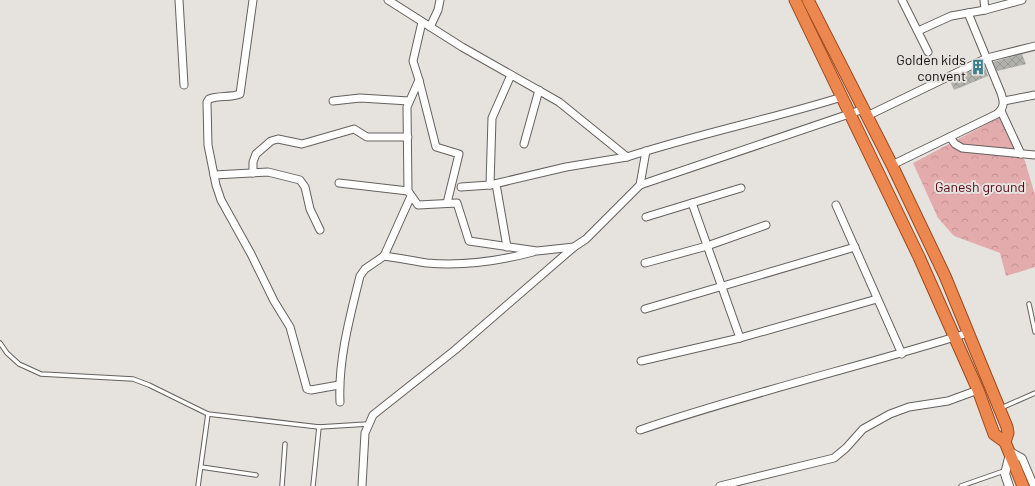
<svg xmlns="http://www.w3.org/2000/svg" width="1035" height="486" font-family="Barlow,sans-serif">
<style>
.park{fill:url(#park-crowns)}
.building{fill:url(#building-cross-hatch)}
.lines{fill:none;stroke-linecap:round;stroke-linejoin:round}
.service-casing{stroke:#64615e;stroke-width:5.5}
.minor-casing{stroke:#64615e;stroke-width:9}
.tertiary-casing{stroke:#64615e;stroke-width:10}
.trunk-casing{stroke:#9d4a1d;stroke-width:13}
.service{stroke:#fff;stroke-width:3.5}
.minor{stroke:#fff;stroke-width:7}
.tertiary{stroke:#fff;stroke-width:8}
.trunk{stroke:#ec8750;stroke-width:11}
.labels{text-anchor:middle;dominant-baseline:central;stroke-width:4;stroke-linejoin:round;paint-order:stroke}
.poi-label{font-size:14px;fill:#121110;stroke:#e6e3df;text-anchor:end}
.park-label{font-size:14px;fill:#570a1a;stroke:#e6e3df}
</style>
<defs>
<pattern id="park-crowns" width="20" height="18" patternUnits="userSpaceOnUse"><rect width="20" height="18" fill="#e4abad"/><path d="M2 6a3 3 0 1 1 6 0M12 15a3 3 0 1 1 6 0" fill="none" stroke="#c39294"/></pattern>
<pattern id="building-cross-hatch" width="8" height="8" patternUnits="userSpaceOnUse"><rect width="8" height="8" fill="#b1b1ac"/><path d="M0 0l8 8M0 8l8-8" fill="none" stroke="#979793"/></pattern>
</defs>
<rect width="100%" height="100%" fill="#e6e3df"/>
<path class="park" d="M1000 117 1025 161 1035 195V267L1006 276 1000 253 954 236 938 218 913 163Z"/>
<g class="building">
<path d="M1022 54 1026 64 997 71 993 62Z"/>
<path d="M984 65 988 76 954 90 950 81Z"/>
</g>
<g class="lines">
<g class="service-casing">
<g id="service">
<path d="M1029 304 1035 332"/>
<path d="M0 343 7 353 19 364 41 374 133 379 149 385 208 414 319 427 368 424"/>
<path d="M1001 408 1035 393"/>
<path d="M201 467 256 475"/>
<path d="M198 486 208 414"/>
<path d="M282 486 285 444"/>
<path d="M313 486 319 427"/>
<path d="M961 486 1004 471"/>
</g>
</g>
<g class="minor-casing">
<g id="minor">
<path d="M179 0 184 85"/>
<path d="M253 0 240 94C230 98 219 95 209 99L207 102 208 145 216 185 221 200 251 254 274 301 290 327 307 389 311 390 339 385"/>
<path d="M388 0 462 47 559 102 627 157C698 134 771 119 842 97"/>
<path d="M902 0 928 52"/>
<path d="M984 0 985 10"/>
<path d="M422 22 413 61 419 80 407 107 408 191 418 205 457 203 469 241 537 251 574 247 586 239 640 185 646 151"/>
<path d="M430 27 438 10 440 0"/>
<path d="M918 31 951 16 985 10 1022 0"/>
<path d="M511 75 492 118 490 185 566 167 627 157"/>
<path d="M419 80 436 147 459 154 447 203"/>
<path d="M333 101 360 98 409 101"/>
<path d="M1004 101 1035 95"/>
<path d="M1001 111 1021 154"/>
<path d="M867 116 987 58 1035 46"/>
<path d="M950 137 955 144 962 148 1035 155"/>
<path d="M524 144 539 90"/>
<path d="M892 165 997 114C1005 107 1004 102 1001 93L968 13"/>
<path d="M253 173V162L256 154 271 141 278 139 302 144 354 129 367 137H408"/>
<path d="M214 175 268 172 300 180 305 187 310 209 320 230"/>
<path d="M339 183 408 191"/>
<path d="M496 184 507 247"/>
<path d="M640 185 864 109"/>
<path d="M461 187 490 185"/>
<path d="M411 196 384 256C399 258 413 261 427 263 461 266 499 261 533 252"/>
<path d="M692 203 740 338"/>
<path d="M836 205 902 354"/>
<path d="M646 217 741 188"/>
<path d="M645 263 707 246 766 225"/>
<path d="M645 309 855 247"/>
<path d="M641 361 740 338 877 299"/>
<path d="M340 402C338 360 350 316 360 276L365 269 384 256"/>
<path d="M640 430C748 393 859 367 968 333"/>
<path d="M1009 451 1022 458 1034 486"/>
<path d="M362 486 365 433 373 415 455 350 574 247"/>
<path d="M720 486 834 458 846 448 863 429 890 414 909 407 948 401 978 390"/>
</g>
</g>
<g class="tertiary-casing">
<path id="tertiary" d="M1009 486 1005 474 1010 454"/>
</g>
<g class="trunk-casing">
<g id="trunk">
<path d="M795 0 919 257 978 390 994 434 1005 442"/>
<path d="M808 0 892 165 945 276 1007 427 1008 433 1005 442 1023 486"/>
</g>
</g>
<use href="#service" class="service"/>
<use href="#minor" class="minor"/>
<use href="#tertiary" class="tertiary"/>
<use href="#trunk" class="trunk"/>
</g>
<defs>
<g id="building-bare" transform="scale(1.2)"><path d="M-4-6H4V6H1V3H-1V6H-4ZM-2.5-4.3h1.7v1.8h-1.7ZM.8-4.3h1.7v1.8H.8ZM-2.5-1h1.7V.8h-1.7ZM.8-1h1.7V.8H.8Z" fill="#3b7e8e" stroke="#e6e3df" stroke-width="2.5" paint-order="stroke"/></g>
</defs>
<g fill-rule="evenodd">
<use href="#building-bare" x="978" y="67"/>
</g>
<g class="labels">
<g class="poi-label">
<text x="966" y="59">Golden kids<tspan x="966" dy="16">convent</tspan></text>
</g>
<g class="park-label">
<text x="980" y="186">Ganesh ground</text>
</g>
</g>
</svg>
